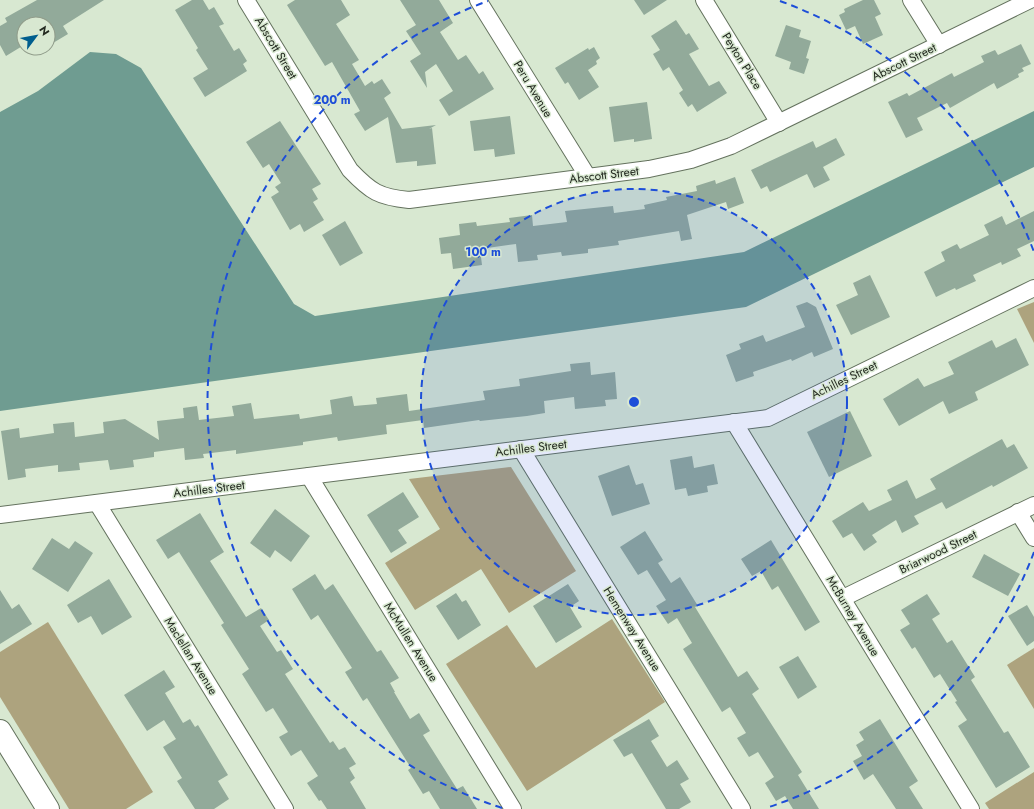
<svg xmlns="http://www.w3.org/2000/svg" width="1034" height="809" font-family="Jost,sans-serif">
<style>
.forest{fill:#ada37e}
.water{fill:#6f9c91}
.building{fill:#92aa9a}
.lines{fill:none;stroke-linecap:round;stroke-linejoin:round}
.street-casing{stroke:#64725e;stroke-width:18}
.secondary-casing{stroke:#64725e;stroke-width:24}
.street{stroke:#fff;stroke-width:16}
.secondary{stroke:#fff;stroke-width:22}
.ring{fill:none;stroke:#1d4ed8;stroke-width:2;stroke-dasharray:7 5}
.labels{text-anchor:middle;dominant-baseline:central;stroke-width:3;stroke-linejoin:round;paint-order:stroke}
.street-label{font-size:12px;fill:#232920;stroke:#d8e8d1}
.centre{fill:#1d4ed8;stroke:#d8e8d1;stroke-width:2}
.ring-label{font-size:12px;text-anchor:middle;font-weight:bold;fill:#1d4ed8;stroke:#d8e8d1;stroke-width:3;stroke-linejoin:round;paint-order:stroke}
</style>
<rect width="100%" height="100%" fill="#d8e8d1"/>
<g class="forest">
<path d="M1034 302V343L1017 309Z"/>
<path d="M511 467 576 571 509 613 481 569 415 610 385 563 440 529 409 479Z"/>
<path d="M612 619 665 702 527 791 446 664 507 625 536 668Z"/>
<path d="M48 622 153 792 126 809H69L0 697V652Z"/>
<path d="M1034 648V709L1007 665Z"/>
<path d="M1034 772V809H989L985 803Z"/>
</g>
<path class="water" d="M90 52 116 54 141 68 294 304 315 316 744 252 1034 111V167L746 307 0 411V112L38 91Z"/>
<g class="building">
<path d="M37 0H104L63 26 68 34 48 46V24H24V45L6 56 0 45V26L7 22 5 18Z"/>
<path d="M192 0H203L209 10 214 7 224 24 219 26 234 51 239 48 247 61 243 64 247 71 205 97 193 78 208 69 196 50 198 48 175 10Z"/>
<path d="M295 0H341L350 15 336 24 359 60 352 64 365 86 372 81 374 84 382 79 391 93 384 98 402 129 436 125 429 129 432 128 436 164 417 166V161L396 163 388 117 365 131 354 114 360 111 332 62 325 66 287 5Z"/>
<path d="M400 0H439L453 23 440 32 458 60 466 55 479 74 483 71 494 89 449 116 439 100 453 91 436 64 425 72 427 88 410 61 421 54 406 31 416 25Z"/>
<path d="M634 0H667L644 15Z"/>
<path d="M863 0H874L881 14 875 17 883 35 863 44 855 26 846 30 839 15 845 12 844 9Z"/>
<path d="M676 20 686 35 689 33 699 49 689 54 709 86 719 81 727 93 697 112 692 104 688 107 679 93 683 90 669 67 663 71 653 54 660 50 651 36Z"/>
<path d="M786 25 801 30 799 37 811 41 806 58 809 59 804 74 789 69 791 62 775 56Z"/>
<path d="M1021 44 1031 64 1022 68 1024 71 1018 74 1019 77 997 89 994 83 950 108 947 103 917 118 923 130 906 138 888 102 907 93 909 96 952 73 954 77 984 62 981 56 995 50 998 55Z"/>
<path d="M594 47 600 58 596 61 597 64 588 70 599 87 579 100 568 82 565 84 555 68 588 48 589 50Z"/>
<path d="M647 102 652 139 634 142V139L614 142 609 107Z"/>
<path d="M510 116 515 154 495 157 494 149 474 151 470 121Z"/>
<path d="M280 121 321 184 312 189 318 199 313 202 324 220 304 232 300 224 290 230 271 197 279 192 275 187 281 183 269 164 263 168 246 142Z"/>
<path d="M836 138 845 155 823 167 830 180 814 188 807 174 770 192 767 186 761 189 751 170 813 141 816 148Z"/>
<path d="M735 177 744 203 728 209 726 202 687 215 692 239 681 241 679 231 618 241 619 245 588 249V253L562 256 561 252 537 255 538 260 518 262 516 244 480 249 482 265 453 269 451 253 441 254 439 238 460 235 459 224 476 222 477 226 510 222 509 218 532 215 533 226 567 222 565 211 613 206 614 213 645 209 644 205 667 200 666 197 697 191 696 186 715 180 716 184Z"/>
<path d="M1034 211V241L1017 249 1021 256 1002 265 1001 262 973 275 976 281 956 290 955 288 936 297 924 272 945 261 941 252 957 244 960 249 989 235 984 225 1002 216 1006 225Z"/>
<path d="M345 221 363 253 340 266 322 235Z"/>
<path d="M870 275 890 317 851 335 836 305 858 295 853 283Z"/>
<path d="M807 302 816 307 833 349 814 357 812 352 792 361 791 359 753 372 754 376 736 382 726 355 741 349 739 344 763 335 766 342 805 327 796 306Z"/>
<path d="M1016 338 1029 365 975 392 978 400 949 414 943 401 899 426 883 399 918 378 924 387 954 374 948 362 992 340 996 348Z"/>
<path d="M590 362 591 375 615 372 617 399 605 400 606 406 575 409 574 397 544 401 545 413 527 416 480 421 479 420 424 428 423 420 386 425 387 434 338 441 337 437 303 442V445L236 454V450L203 454 204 458 185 460 184 448 154 452V457L133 460 134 467 110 470 108 460 79 463 80 470 58 472V465L25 469 26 477 8 480 1 431 19 428 20 438 54 433 53 424 74 422 75 437 104 433 103 422 125 419 159 440 157 421 184 418 183 408 197 406 199 420 234 416 232 406 251 403 254 419 299 414 300 419 332 414 330 400 352 396 354 406 377 404 376 398 407 394 409 411 485 400 483 391 520 386 519 379 571 371 570 364Z"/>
<path d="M850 411 872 456 829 477 807 432Z"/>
<path d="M1002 439 1007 448 1014 444 1028 468 993 487 992 485 946 509 942 502 914 516 919 524 902 533 896 520 872 535 877 542 864 551 852 533 843 538 832 521 863 502 869 511 892 500 887 490 907 480 916 499 936 489 930 479Z"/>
<path d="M692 456 694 468 714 464 718 484 707 486 708 492 688 496 686 488 675 490 670 460Z"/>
<path d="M629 465 636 485 643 483 650 504 612 516 598 476Z"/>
<path d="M403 492 419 517 398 530 407 543 391 553 367 515Z"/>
<path d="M275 509 310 536 291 562 275 550 270 558 250 543Z"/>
<path d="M200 513 224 552 210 561 246 617 261 608 269 620 260 626 277 652 281 650 293 669 285 674 330 743 333 741 339 750 345 747 356 764 349 768 355 778 350 782 366 809H327L321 800 319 801 307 783 318 776 301 750 291 756 279 737 288 732 273 708 266 712 242 674 249 669 221 625 224 623 179 552 168 559 156 540Z"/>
<path d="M645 531 663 560 658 563 671 583 680 577 698 606 695 607 738 677 747 671 759 689 752 694 802 772 798 775 819 809H793L785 796 776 801 765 783 774 777 758 752 749 757 737 738 746 733 730 707 722 712 683 649 692 643 677 618 668 624 656 606 666 600 647 570 638 575 620 547Z"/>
<path d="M52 538 69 549 75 541 93 553 68 592 32 569Z"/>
<path d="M771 540 820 622 805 631 778 586 772 590 761 571 752 576 741 559Z"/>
<path d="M984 554 1020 574 1008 596 972 577Z"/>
<path d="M315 574 325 590 333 584 377 652 381 650 399 678 390 683 395 692H394L410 719 419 713 430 731 423 735 457 789 463 786 477 809H440L429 791 423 794 408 770 411 768 367 698 363 701 345 672 352 668 318 615 311 620 292 589Z"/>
<path d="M109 579 132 617 102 635 91 616 78 623 67 605Z"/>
<path d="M568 584 579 601 570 607 582 627 556 643 533 606Z"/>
<path d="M0 590 12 609 19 604 32 624 0 644Z"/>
<path d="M456 593 462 602 466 600 481 625 458 640 436 606Z"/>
<path d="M927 594 940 614 932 619 947 643 952 640 975 677 971 680 1004 733 1008 731 1030 767 996 788 958 726 967 720 955 702 957 701 940 674 934 678 915 647 912 649 900 630 910 624 901 610Z"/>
<path d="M1027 605 1034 617V641L1027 646 1008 616Z"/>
<path d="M798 656 817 687 798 699 779 667Z"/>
<path d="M164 670 175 687 165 693 183 723 190 719 195 727 198 725 228 775 218 781 229 799 214 809H195L177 781 182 778 163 747 176 739 164 720 147 731 124 695Z"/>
<path d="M649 719 659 736 651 741 667 767 677 760 689 779 680 784 691 802 679 809H666L632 753 624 757 613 740Z"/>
<path d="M880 719 918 781 909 787 923 809H896L873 774 864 780 853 761 862 756 856 745 864 740 859 732Z"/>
</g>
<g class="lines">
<g class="street-casing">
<g id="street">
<path d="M246 0 350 170C371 192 379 197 409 200L649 169 691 160 731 146 1030 0"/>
<path d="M478 0 588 177"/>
<path d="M704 0 779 123"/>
<path d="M911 0 939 45"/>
<path d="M734 422 971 809"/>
<path d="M521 449 742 809"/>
<path d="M309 476 513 809"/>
<path d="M97 503 285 809"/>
<path d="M1018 512 1034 538"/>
<path d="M0 515 768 418 1034 288"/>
<path d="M843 598 1034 505"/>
</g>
</g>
<g class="secondary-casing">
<path id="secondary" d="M0 731 48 809"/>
</g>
<use href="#street" class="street"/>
<use href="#secondary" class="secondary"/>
</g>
<circle cx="634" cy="402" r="213" fill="#1d4ed8" fill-opacity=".12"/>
<g class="ring">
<circle cx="634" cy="402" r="213"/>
<path d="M1034 552A427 427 0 0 1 766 808M502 808A427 427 0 0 1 488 1M780 1A427 427 0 0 1 1034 252"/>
</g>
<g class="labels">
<g class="street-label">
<text transform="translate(276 48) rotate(59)">Abscott Street</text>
<text transform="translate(742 61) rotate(58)">Peyton Place</text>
<text transform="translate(904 62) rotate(-26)">Abscott Street</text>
<text transform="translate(533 89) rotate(59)">Peru Avenue</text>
<text transform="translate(604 175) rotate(-7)">Abscott Street</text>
<text transform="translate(844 380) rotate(-26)">Achilles Street</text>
<text transform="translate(531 448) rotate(-7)">Achilles Street</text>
<text transform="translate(209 489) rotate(-7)">Achilles Street</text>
<text transform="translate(938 552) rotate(-26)">Briarwood Street</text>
<text transform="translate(853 616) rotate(59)">McBurney Avenue</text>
<text transform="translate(632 629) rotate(58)">Hemenway Avenue</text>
<text transform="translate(411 642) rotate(58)">McMullen Avenue</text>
<text transform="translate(191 656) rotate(58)">Maclellan Avenue</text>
</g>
</g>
<circle cx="634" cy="402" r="6" class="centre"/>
<g class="ring-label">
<text x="332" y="104">200 m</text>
<text x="483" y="256">100 m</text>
</g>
<g transform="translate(36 36) rotate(58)"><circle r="19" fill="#d8e8d1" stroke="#909c8a"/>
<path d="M0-3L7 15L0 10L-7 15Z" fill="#005e8e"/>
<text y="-6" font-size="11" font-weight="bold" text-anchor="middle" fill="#232920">N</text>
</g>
</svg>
